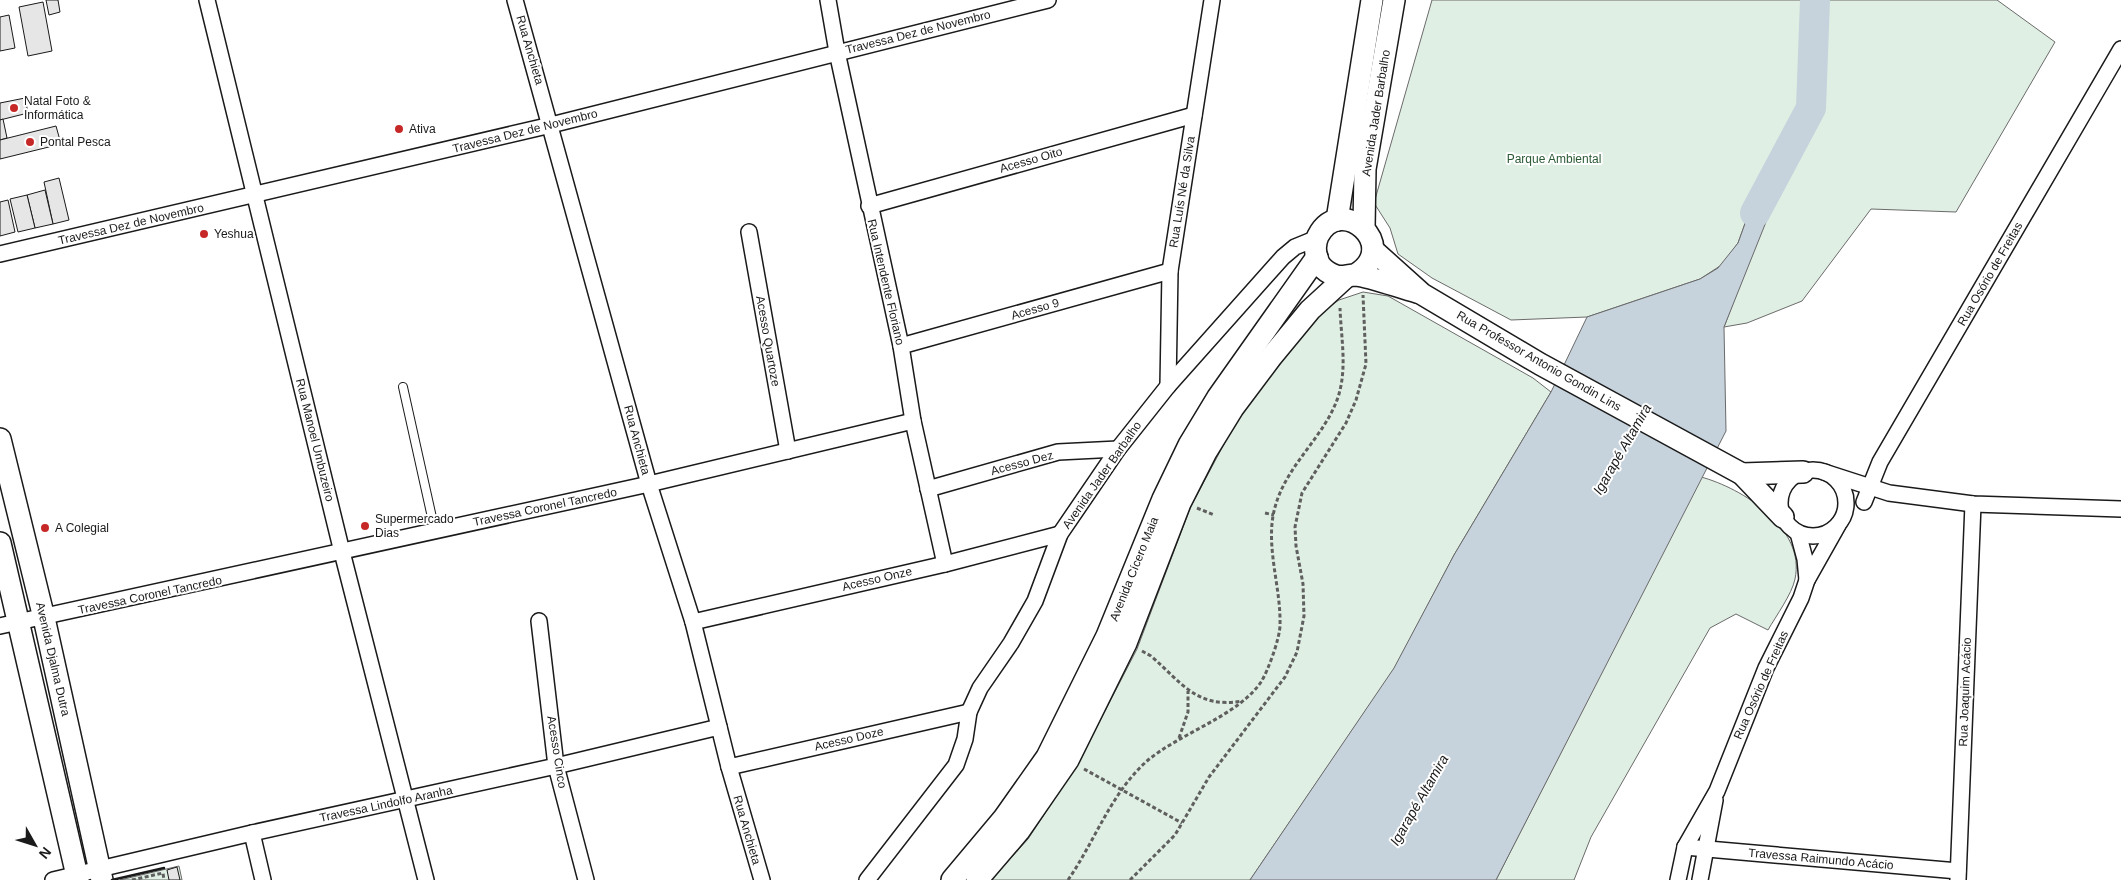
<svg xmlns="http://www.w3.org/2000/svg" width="2121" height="880" font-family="Helvetica,sans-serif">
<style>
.green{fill:#e0efe3;stroke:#6a6a6a}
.water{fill:#c6d2dc;stroke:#6a6a6a}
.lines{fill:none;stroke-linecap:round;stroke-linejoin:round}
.river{stroke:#c6d2dc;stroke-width:30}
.building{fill:#e6e6e6;stroke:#1a1a1a}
.lane-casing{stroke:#1a1a1a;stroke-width:10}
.street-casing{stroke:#1a1a1a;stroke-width:18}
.secondary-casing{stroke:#1a1a1a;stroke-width:24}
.path{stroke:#5f5f5f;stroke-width:3;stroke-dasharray:4 2.5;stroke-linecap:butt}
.lane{stroke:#fff;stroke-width:8}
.street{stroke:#fff;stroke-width:15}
.secondary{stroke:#fff;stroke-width:21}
.wall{stroke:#1a1a1a;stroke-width:2.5}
.poi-dot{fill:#c62828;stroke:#fff;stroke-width:2}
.labels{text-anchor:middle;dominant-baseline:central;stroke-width:4;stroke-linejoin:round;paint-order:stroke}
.street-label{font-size:12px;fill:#1a1a1a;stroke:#fff}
.poi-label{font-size:12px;fill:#1a1a1a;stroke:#fff;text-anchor:start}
.park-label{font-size:12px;fill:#2b5a34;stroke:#fff}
.water-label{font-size:14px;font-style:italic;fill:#1a1a1a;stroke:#fff}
</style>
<rect width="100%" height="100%" fill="#fff"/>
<g class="green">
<path d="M1432 0H1997L2055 42 1956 212 1871 209 1802 301 1747 323 1724 327 1753 251 1756 193 1738 243 1723 264 1700 279 1587 317 1511 320 1432 278 1398 254 1390 228 1374 203Z"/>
<path d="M1363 292 1388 296 1533 378 1551 392 1454 555 1394 669 1250 880H991L1028 839 1077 765 1137 649 1191 506 1240 414 1315 316 1339 300Z"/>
<path d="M1701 477C1742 488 1806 528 1795 579 1792 594 1776 616 1768 630L1736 614 1710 628 1591 837 1574 880H1496Z"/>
<path d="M179 866 182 880H120Z"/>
</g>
<path class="water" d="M1775 177 1772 207 1724 327 1726 431 1496 880H1250L1394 668 1454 555 1551 392 1587 317 1700 279 1718 268 1738 243 1756 193Z"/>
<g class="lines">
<path class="river" d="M1755 213 1811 108 1815 0"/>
</g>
<g class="building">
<path d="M46 0H58L60 12 49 15Z"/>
<path d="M43 2 52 51 28 56 19 7Z"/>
<path d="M9 15 15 48 0 51V17Z"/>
<path d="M25 98 28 113 0 120V103Z"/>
<path d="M3 119 7 138 0 140V120Z"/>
<path d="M56 126 61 144 0 159V140Z"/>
<path d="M59 178 69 220 53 224 44 182Z"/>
<path d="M45 190 53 224 35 228 27 195Z"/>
<path d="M27 195 35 228 18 232 10 199Z"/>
<path d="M8 200 15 232 0 236V202Z"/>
<path d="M177 867 180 880H169L167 870Z"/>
</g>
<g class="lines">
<g class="lane-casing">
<path id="lane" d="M403 387 435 531"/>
</g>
<g class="street-casing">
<g id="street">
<path d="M207 0 342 552 426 880"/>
<path d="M515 0 649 484 693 622 729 767 762 880"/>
<path d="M828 0 837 52 901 346 913 421 945 564"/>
<path d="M869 206 1194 115"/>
<path d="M749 232 788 451"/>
<path d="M0 254 551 125 1048 0"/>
<path d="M901 346 1170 271"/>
<path d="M1168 386 1170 271 1212 0"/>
<circle cx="1813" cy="503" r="33"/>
<path d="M1824 472 1889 493 1973 504 2121 509"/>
<path d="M928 489 1058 452 1118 449"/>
<path d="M1864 502 1880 462 2121 49"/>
<path d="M1798 533 1805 559 1807 580"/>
<path d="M539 621 556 766 586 880"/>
<path d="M693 622 945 564 1060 534"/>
<path d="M0 626 649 484 913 421"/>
<path d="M729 767 969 712"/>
<path d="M252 833 263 880"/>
<path d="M1685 847 1958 871"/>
<path d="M53 880 252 833 556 766 719 727"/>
<path d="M867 880 956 765 965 739 969 712 980 688 1011 643 1035 601 1060 534 1118 449 1168 386 1283 257 1295 247 1317 238"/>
<path d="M1678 880 1685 847 1717 791 1766 668 1801 598 1807 580 1838 525"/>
<path d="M1700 880 1715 800"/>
<path d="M1958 880 1973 504"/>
</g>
</g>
<g class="secondary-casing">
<g id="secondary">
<path d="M1337 220 1372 0"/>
<path d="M1364 228 1365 169 1394 0"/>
<path d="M1373 250 1422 294 1540 364 1742 474 1783 517"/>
<path d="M1355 275C1403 247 1341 192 1318 236 1314 245 1315 256 1320 265 1324 270 1330 274 1336 276 1343 278 1348 275 1355 275 1370 276 1401 288 1417 292"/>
<path d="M0 439 44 618 102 880"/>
<path d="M1742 474 1803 472"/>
<path d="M0 543 78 880"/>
<path d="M952 880 1004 818 1047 757 1107 636 1163 499 1189 445 1218 397 1317 257"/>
<path d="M977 880 1019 831 1068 760 1126 643 1180 503 1206 452 1233 408 1272 356 1310 310 1346 277"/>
</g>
</g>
<g class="path">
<path d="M1197 508 1214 515"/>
<path d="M1265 513 1274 515"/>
<path d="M1142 651 1151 656C1182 683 1197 709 1242 701"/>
<path d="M1179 738 1188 712V691"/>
<path d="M1084 769 1182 823"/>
<path d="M132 880 163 873 164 880"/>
<path d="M1068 880C1095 841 1111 793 1147 761 1180 733 1238 716 1261 682 1268 671 1280 638 1280 625 1281 589 1267 552 1273 516 1282 466 1326 438 1339 394 1347 366 1341 337 1340 308"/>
<path d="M1130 880 1175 835 1209 777 1285 677 1297 652 1304 616 1303 584 1296 546 1295 527 1302 493 1346 423 1356 400 1366 364 1363 295"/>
</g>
<use href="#lane" class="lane"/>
<use href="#street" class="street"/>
<use href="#secondary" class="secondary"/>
<path class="wall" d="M112 880 164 868"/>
</g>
<g class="poi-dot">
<circle cx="14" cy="108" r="5"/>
<circle cx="399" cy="129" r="5"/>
<circle cx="30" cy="142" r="5"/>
<circle cx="204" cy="234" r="5"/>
<circle cx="365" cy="526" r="5"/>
<circle cx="45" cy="528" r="5"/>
</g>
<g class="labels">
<g class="street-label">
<text transform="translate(918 32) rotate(-14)">Travessa Dez de Novembro</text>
<text transform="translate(530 50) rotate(74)">Rua Anchieta</text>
<text transform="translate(1376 113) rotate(-81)">Avenida Jader Barbalho</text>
<text transform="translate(525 131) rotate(-14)">Travessa Dez de Novembro</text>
<text transform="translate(1031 160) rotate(-16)">Acesso Oito</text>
<text transform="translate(1182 192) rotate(-81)">Rua Luís Né da Silva</text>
<text transform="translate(131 224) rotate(-13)">Travessa Dez de Novembro</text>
<text transform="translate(1990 274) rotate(-60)">Rua Osório de Freitas</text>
<text transform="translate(886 282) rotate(77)">Rua Intendente Floriano</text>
<text transform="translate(1035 309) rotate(-16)">Acesso 9</text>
<text transform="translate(768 341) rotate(80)">Acesso Quartoze</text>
<text transform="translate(1539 361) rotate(30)">Rua Professor Antonio Gondin Lins</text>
<text transform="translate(315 440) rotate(76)">Rua Manoel Umbuzeiro</text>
<text transform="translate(637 440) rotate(75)">Rua Anchieta</text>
<text transform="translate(1022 463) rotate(-15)">Acesso Dez</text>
<text transform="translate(1102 475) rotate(-55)">Avenida Jader Barbalho</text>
<text transform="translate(545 507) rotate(-12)">Travessa Coronel Tancredo</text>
<text transform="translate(1134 569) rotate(-68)">Avenida Cícero Maia</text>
<text transform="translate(877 579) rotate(-13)">Acesso Onze</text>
<text transform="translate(150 595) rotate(-12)">Travessa Coronel Tancredo</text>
<text transform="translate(53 659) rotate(77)">Avenida Djalma Dutra</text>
<text transform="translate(1761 685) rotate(-66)">Rua Osório de Freitas</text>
<text transform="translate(1965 692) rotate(-88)">Rua Joaquim Acácio</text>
<text transform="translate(849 739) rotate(-13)">Acesso Doze</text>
<text transform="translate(557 752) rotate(81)">Acesso Cinco</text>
<text transform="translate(386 804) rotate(-12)">Travessa Lindolfo Aranha</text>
<text transform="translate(747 830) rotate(74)">Rua Anchieta</text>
<text transform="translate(1821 859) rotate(5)">Travessa Raimundo Acácio</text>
</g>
<g class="poi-label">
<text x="24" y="101">Natal Foto &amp;<tspan x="24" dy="14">Informática</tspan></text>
<text x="409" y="129">Ativa</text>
<text x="40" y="142">Pontal Pesca</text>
<text x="214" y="234">Yeshua</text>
<text x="375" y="519">Supermercado<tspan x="375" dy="14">Dias</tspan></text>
<text x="55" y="528">A Colegial</text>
</g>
<g class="park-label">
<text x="1554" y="159">Parque Ambiental</text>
</g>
<g class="water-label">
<text transform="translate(1622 449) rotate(-60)">Igarapé Altamira</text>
<text transform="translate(1419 800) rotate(-60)">Igarapé Altamira</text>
</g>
</g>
<g transform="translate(35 845) rotate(129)" stroke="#ffffff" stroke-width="4" paint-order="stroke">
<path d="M0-4L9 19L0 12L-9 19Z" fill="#1a1a1a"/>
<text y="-8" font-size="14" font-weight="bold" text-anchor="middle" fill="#1a1a1a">N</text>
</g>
</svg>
